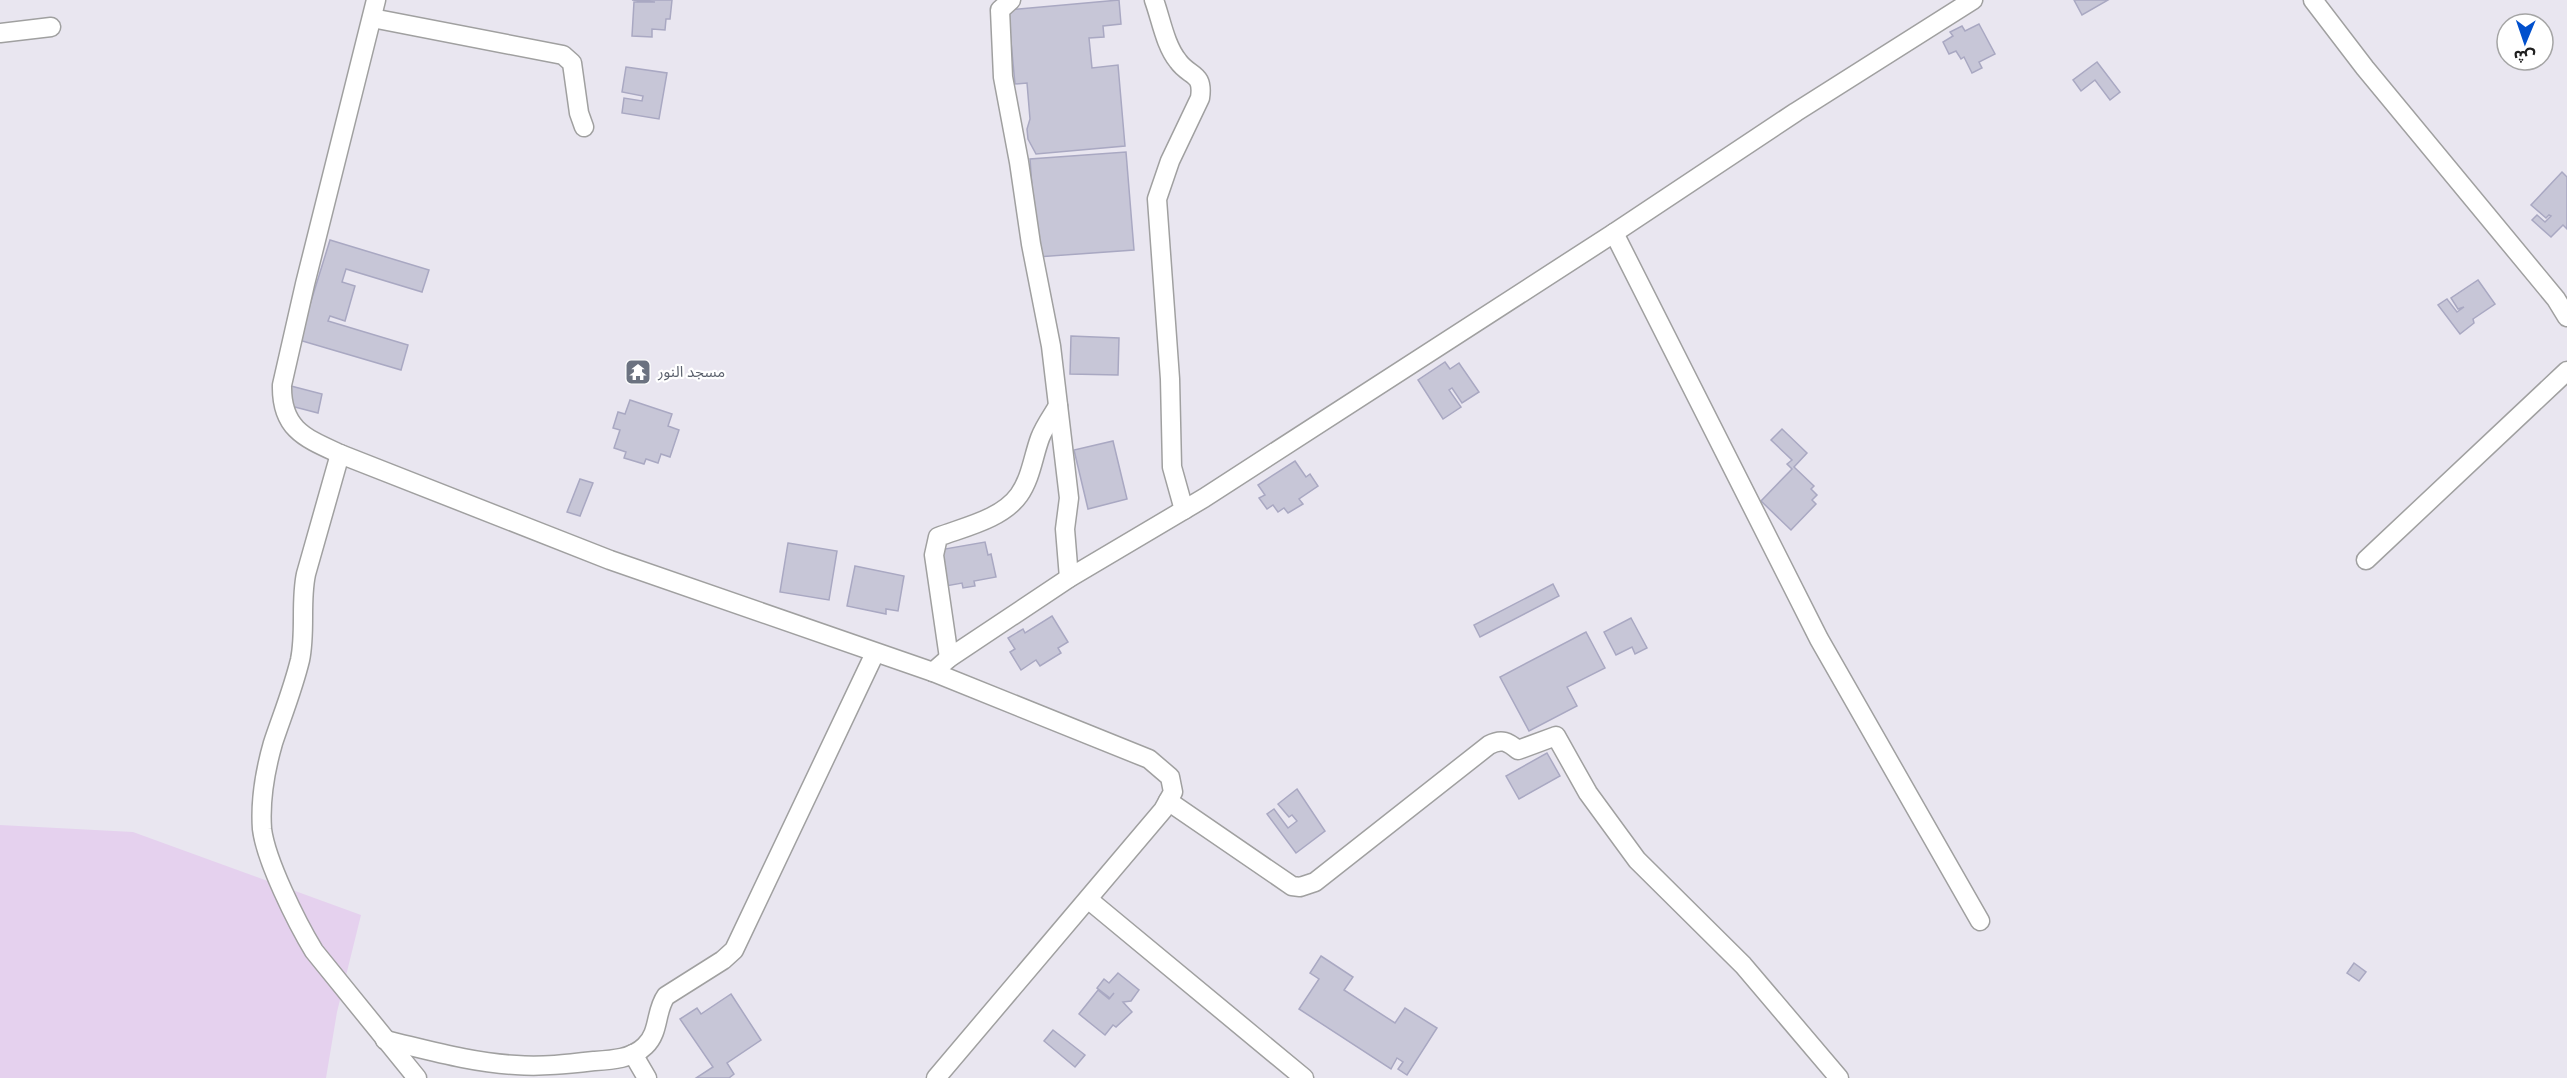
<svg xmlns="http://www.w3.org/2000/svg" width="2567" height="1078" font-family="Figtree,'Noto Sans Arabic',sans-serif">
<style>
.farmland{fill:#e5d1ee}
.building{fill:#c7c6d7;stroke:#a9a8c2;stroke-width:1.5}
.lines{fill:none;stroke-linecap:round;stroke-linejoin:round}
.minor-casing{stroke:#a0a0a0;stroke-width:21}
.minor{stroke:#fff;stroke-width:18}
.labels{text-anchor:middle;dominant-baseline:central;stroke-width:4.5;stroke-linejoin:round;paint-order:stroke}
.worship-label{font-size:15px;fill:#5b616d;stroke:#fff;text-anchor:start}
</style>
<rect width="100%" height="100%" fill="#e9e6f0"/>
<path class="farmland" d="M0 825 133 832 361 915 337 1012 326 1078H0Z"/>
<g class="building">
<path d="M632 0H672L670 19H666L665 30 652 29V37L632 36 634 2H655Z"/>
<path d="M1119 0 1121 24 1103 26 1104 37 1089 38 1092 68 1118 65 1125 146 1036 154 1028 139 1027 129 1030 119 1027 83 1015 84 1008 10Z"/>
<path d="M2074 0H2108L2082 15Z"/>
<path d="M1979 24 1995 54 1979 62 1982 68 1972 73 1964 57 1961 59 1956 51 1949 54 1943 42 1953 36 1950 32 1962 26 1965 31Z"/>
<path d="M2097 62 2120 92 2110 100 2095 80 2081 91 2073 80Z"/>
<path d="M626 67 667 73 659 119 622 113 624 98 642 101 643 96 622 92Z"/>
<path d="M1126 152 1134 250 1037 257 1030 159Z"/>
<path d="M2562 172 2567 177V229L2563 225 2551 237 2532 220 2537 215 2545 222 2551 216 2549 215 2546 218 2531 205Z"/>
<path d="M330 240 429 270 422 292 346 269 342 282 355 286 345 321 330 316 328 321 408 345 401 370 299 340Z"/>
<path d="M2478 280 2495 304 2473 319 2474 323 2460 334 2438 305 2447 299 2457 312 2464 307 2458 309 2451 298Z"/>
<path d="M1071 336 1119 338 1118 375 1070 374Z"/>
<path d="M1445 362 1450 369 1459 363 1479 392 1462 403 1452 388 1449 390 1461 407 1443 419 1418 380Z"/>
<path d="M291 386 322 394 318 413 287 405Z"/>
<path d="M630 400 672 414 668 426 679 430 670 457 661 454 658 463 646 459 644 464 624 458 626 452 614 448 620 430 613 428 618 412 625 414Z"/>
<path d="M1782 429 1807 453 1794 467 1814 486 1811 489 1817 495 1812 500 1816 504 1791 530 1761 501 1792 469 1787 464 1792 460 1771 440Z"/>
<path d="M1113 441 1127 499 1088 509 1074 450Z"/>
<path d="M1295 461 1306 477 1310 474 1318 486 1299 499 1303 504 1288 513 1284 508 1278 512 1273 505 1267 509 1259 498 1265 495 1258 485Z"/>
<path d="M580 479 593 483 580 516 567 512Z"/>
<path d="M985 542 988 555 991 554 996 577 974 581 975 586 963 588 962 583 946 586 939 550Z"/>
<path d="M788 543 837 551 829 600 780 592Z"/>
<path d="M855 566 904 576 898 611 886 609V614L847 606Z"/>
<path d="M1553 584 1559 596 1480 637 1474 625Z"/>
<path d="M1052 616 1068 642 1058 648 1061 653 1040 666 1036 660 1021 670 1010 652 1015 649 1008 638 1023 629 1025 633Z"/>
<path d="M1631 618 1647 648 1635 654 1632 647 1616 655 1604 632Z"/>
<path d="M1586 632 1605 668 1567 687 1577 706 1529 731 1500 677Z"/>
<path d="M1547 753 1560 776 1519 799 1506 776Z"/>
<path d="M1297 789 1325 831 1296 853 1267 814 1274 809 1288 828 1297 821 1292 815 1289 817 1278 804Z"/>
<path d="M1321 956 1353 977 1344 990 1395 1023 1405 1008 1437 1028 1407 1075 1398 1069 1403 1062 1397 1058 1391 1069 1299 1009 1319 979 1310 973Z"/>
<path d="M2354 963 2366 972 2359 981 2347 973Z"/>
<path d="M1118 973 1139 990 1131 1001 1123 1002 1132 1012 1116 1027 1113 1025 1105 1035 1079 1014 1098 990 1109 999 1114 993 1110 998 1097 988 1104 979 1109 983Z"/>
<path d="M731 994 761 1040 727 1063 734 1074 729 1078H696L713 1067 680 1019 697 1008 701 1014Z"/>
<path d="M1053 1030 1085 1055 1075 1067 1044 1041Z"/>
</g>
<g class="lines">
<g class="minor-casing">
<g id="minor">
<path d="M376 0 305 284 282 385C281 429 305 438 340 454L610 560 933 672 1149 759 1170 777 1173 792 1163 810 936 1078"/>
<path d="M1011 0 1000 10 1003 77 1019 162 1031 244 1051 346 1069 498 1065 529 1069 578"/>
<path d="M1154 0C1161 19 1165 45 1178 61 1189 77 1204 72 1200 98L1170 161 1157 199 1170 379 1172 467 1184 510"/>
<path d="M2313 0 2365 68 2556 299 2567 317"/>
<path d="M372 18 563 55 572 63 579 113 584 127"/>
<path d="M0 33 51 27"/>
<path d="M1614 233 1819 639 1980 921"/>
<path d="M340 454 306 574C300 602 306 631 300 660 293 689 282 716 273 743 265 771 260 801 262 829 266 861 297 923 314 951L417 1078"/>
<path d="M2366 560 2567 371"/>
<path d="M949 658 934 555 938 537C964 527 1002 519 1019 495 1031 478 1033 457 1040 438 1044 427 1052 416 1058 406"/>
<path d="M933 672 949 658 1069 578 1204 498 1614 233 1796 112 1973 0"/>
<path d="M1168 801 1292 886 1300 887 1315 882 1489 745C1502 738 1508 742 1518 750L1556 736 1588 793 1637 860 1743 965 1839 1078"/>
<path d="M1089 900 1304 1078"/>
<path d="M385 1040C428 1050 473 1063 516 1065 542 1067 568 1064 594 1061 611 1060 632 1059 645 1046 660 1032 655 1011 666 996L723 960 734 950 875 653"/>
<path d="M633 1054 647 1078"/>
</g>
</g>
<use href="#minor" class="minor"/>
</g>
<defs>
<g id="temple-square" transform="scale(1.35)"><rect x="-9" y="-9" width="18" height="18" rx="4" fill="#6b7280" stroke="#fff"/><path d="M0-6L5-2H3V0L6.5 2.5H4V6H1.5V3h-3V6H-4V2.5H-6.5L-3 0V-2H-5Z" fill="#fff"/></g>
</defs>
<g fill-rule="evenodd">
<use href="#temple-square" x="638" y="372"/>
</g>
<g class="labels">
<g class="worship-label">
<text x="658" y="372">مسجد النور</text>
</g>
</g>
<g transform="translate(2525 42) rotate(182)"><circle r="28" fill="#ffffff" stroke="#a5a5a5" stroke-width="1.5"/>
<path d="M0-4.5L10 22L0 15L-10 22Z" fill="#0150cd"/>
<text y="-9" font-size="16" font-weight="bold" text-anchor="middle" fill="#1f1f1f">ش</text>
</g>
</svg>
